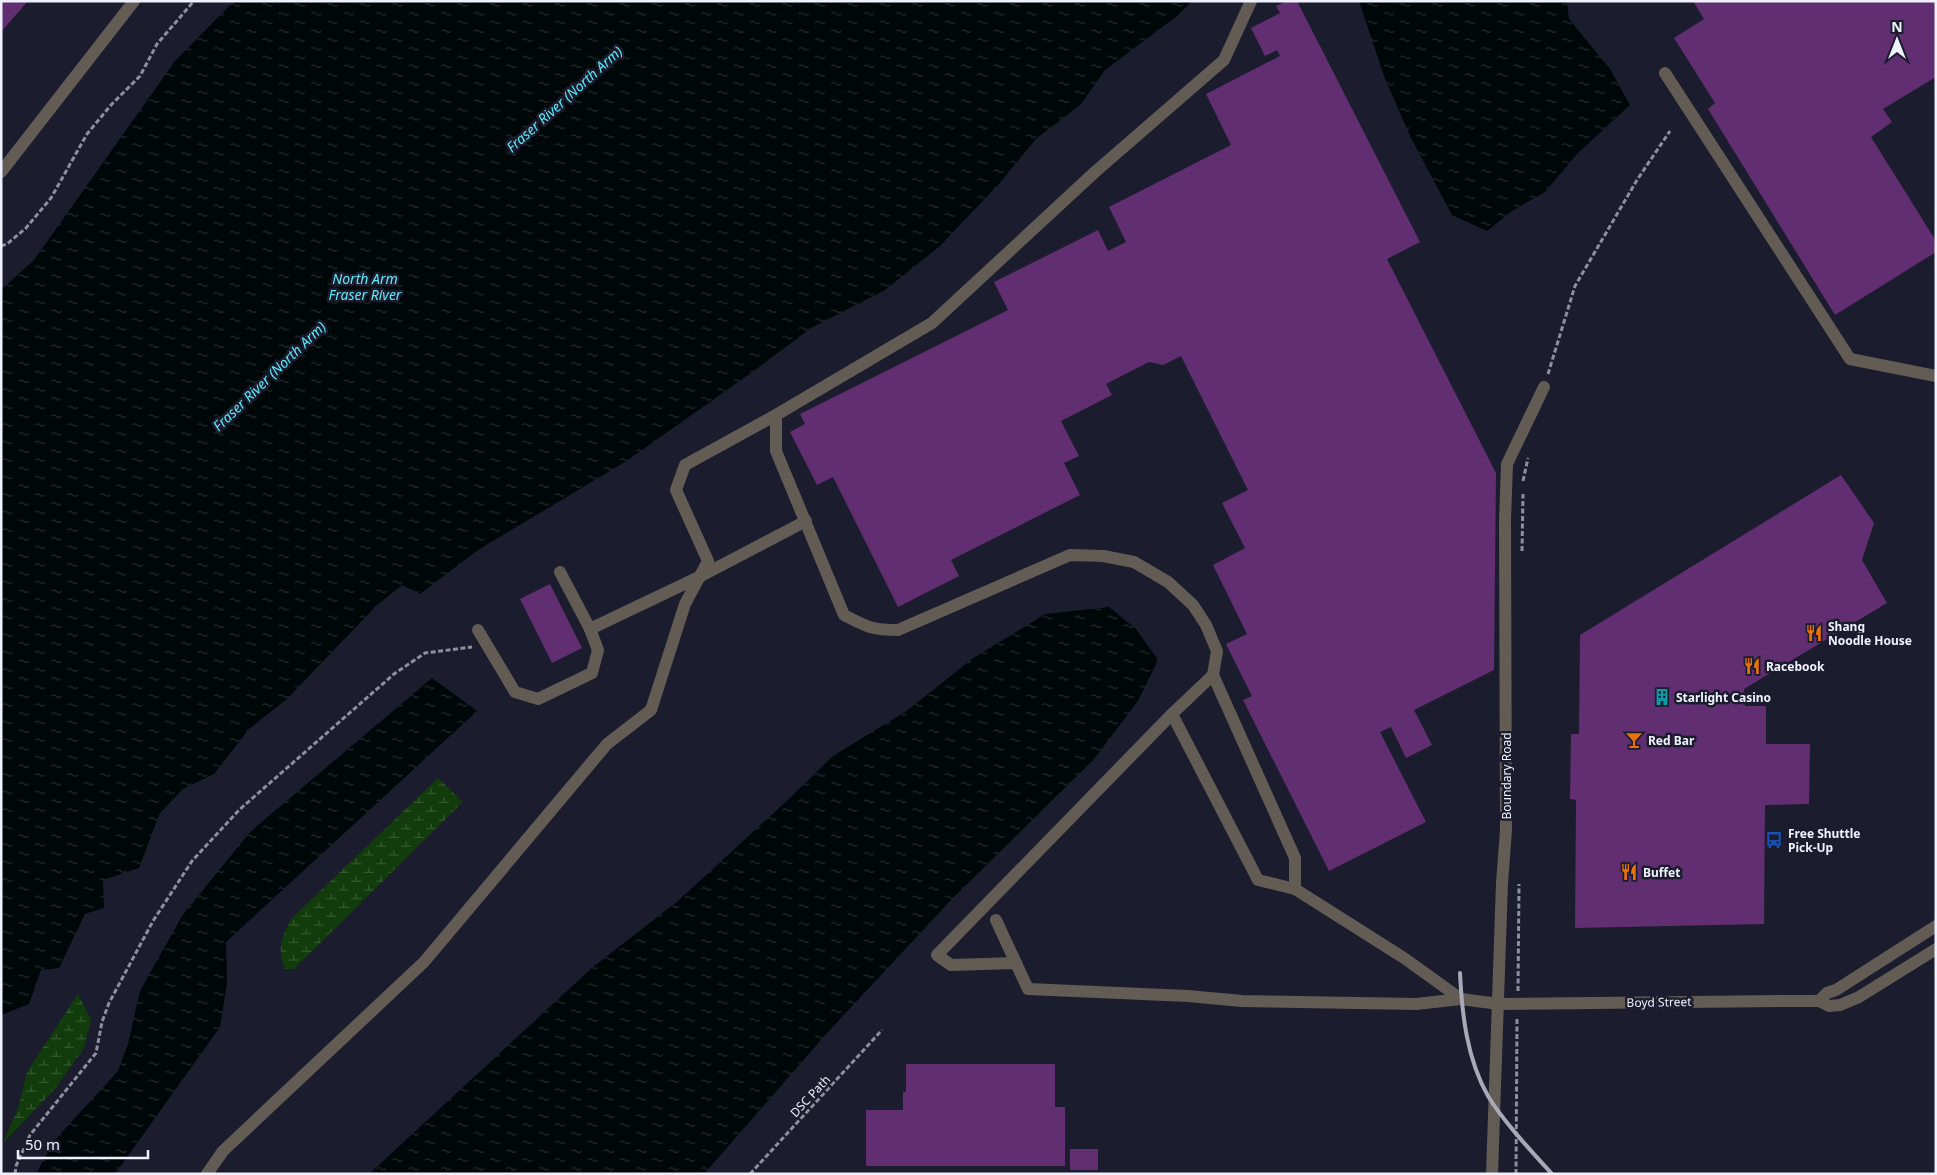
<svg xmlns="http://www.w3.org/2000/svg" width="1937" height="1175" font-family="'Noto Sans',sans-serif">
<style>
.wetland{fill:url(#wetland-marsh)}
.water{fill:url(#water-ripples)}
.building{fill:#612e72}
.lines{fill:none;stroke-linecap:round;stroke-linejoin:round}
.path{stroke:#8e8f9e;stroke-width:3;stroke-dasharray:5 2.5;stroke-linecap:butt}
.minor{stroke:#625c54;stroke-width:12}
.rail{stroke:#a8a9b7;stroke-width:4}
.labels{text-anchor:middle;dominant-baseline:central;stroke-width:5;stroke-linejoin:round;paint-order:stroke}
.poi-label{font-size:12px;font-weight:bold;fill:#f0f1fe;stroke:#1b1c2d;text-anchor:start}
.street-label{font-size:12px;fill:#f0f1fe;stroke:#1b1c2d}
.water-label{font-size:14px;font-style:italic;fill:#5fecfa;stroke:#1b1c2d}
</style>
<defs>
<pattern id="wetland-marsh" width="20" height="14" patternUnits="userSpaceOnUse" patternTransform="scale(1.25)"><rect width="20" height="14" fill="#123c0c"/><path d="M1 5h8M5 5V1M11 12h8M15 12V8" fill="none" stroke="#355930"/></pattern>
<pattern id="water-ripples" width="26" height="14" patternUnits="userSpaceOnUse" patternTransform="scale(1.25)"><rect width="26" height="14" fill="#000708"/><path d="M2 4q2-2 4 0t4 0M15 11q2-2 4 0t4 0" fill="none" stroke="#262c2d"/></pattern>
</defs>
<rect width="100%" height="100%" fill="#1b1c2d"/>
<g class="wetland">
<path d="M438 778 463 802 294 969H285C277 949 281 938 291 919Z"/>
<path d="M78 994 91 1020 84 1048 55 1089 3 1143 18 1108 27 1072Z"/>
</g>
<g class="water">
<path d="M234 1H1192L1177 16 1105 70 1081 104 1036 139 998 185 940 246 885 290 811 328 751 373 625 462 478 550 420 594 402 585 376 606 288 698 249 729 214 774 183 789 160 813 139 868 103 880 104 908 85 914 59 968 41 970 29 1004 1 1015V290L34 260 175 61Z"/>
<path d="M1359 1H1567L1569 19 1610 69 1630 105 1577 154 1545 192 1512 211 1487 231 1452 215 1410 136 1384 76Z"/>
<path d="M1109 607 1136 629 1158 660 1138 701 1094 759 951 900 828 1032 704 1174H369L593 967 678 901 791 797 833 756 908 710 972 659 1045 614Z"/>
<path d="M432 678 477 711 226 942 227 983 220 1027 115 1174H36L53 1142 118 1071 128 1044 140 991 182 916 250 832Z"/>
</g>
<g class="building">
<path d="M1 1H28L1 32Z"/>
<path d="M1287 1H1297L1420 242 1387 259 1496 473 1494 670 1414 710 1432 745 1406 758 1391 727 1380 732 1426 822 1329 871 1243 700 1252 696 1226 644 1247 634 1213 565 1245 548 1222 503 1248 490 1181 356 1163 365 1149 362 1106 384 1112 395 1061 421 1079 456 1064 463 1080 495 951 560 959 576 898 607 833 477 817 485 790 432 805 424 800 414 1008 310 994 282 1098 230 1108 251 1126 242 1109 207 1231 145 1206 94 1280 56 1277 50 1265 56 1251 28 1280 13 1276 6Z"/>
<path d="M1693 1H1936V77L1883 109 1892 122 1871 137 1936 241V252L1835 315 1708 109 1715 103 1674 38 1704 19Z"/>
<path d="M1841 475 1874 523 1862 560 1887 603 1744 689 1745 706H1766V744H1810L1809 804 1765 805 1764 924 1575 928 1576 800 1570 799 1571 734H1579L1580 635Z"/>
<path d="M550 584 582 648 552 663 520 599Z"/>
<path d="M906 1064H1055V1107H1065V1166H866V1110H903V1092H906Z"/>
<rect x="1070" y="1149" width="28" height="21"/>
</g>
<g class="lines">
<g class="path">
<path d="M1 246 7 244 26 228 51 198 87 134 111 105 140 76 157 44 194 1"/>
<path d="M1548 374 1575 286 1637 180 1670 131"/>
<path d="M1523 481 1528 458"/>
<path d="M1522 551 1523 494"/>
<path d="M1518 991 1519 884"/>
<path d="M15 1174 16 1166 30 1135 96 1053 102 1022 109 1003 153 921 192 861 239 810 394 674 425 653 472 647"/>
<path d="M750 1174 882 1030"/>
<path d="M1516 1174 1517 1017"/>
</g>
<g class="minor">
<path d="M1665 73 1850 359 1936 376"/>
<path d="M1 172 134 1"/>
<path d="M590 629 699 577 806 521"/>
<path d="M478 630 515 692 538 699 592 673 598 650 590 629 560 572"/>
<path d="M1213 675 1295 858V889"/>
<path d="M1172 714 1258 880 1295 889 1404 958 1461 999 1499 1004 1781 1001H1819L1829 1006 1840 1005 1859 997 1936 949"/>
<path d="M996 920 1028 989 1188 996 1242 1001 1416 1004 1461 999"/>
<path d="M1016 963 951 965 937 955 1172 714 1213 675 1217 651 1206 625 1193 605 1168 582 1134 562 1103 556 1070 555 898 630C872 630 867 627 844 615L776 451V415L932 323 1095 172 1224 60 1251 1"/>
<path d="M1819 1001 1827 993 1836 990 1936 926"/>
<path d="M207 1174 223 1151 424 962 607 744 651 710 685 604 708 561 676 490 685 465 776 415"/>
<path d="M1492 1174 1502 883 1506 830 1505 521 1507 464 1544 387"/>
</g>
<path class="rail" d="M1460 973C1462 1015 1467 1059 1488 1096 1503 1121 1532 1152 1552 1174"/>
</g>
<defs>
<g id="restaurant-bare" transform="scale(1.35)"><path d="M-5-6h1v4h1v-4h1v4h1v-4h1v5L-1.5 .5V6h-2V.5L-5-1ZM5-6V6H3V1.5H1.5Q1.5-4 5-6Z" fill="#e8710a" stroke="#1b1c2d" stroke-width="2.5" paint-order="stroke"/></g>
<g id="building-bare" transform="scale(1.35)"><path d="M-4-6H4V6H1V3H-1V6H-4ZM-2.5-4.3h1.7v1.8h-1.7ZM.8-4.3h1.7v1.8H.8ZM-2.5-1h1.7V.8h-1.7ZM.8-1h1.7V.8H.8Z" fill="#0f9aa8" stroke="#1b1c2d" stroke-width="2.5" paint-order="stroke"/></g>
<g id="bar-bare" transform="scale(1.35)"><path d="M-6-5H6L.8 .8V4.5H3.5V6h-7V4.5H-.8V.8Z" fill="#e8710a" stroke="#1b1c2d" stroke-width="2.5" paint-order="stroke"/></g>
<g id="bus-bare" transform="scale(1.35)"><path d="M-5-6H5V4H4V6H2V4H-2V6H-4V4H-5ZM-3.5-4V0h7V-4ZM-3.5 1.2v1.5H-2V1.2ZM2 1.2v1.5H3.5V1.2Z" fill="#1a4fb4" stroke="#1b1c2d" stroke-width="2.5" paint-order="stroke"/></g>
</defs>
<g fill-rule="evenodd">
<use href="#restaurant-bare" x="1814" y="633"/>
<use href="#restaurant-bare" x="1752" y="666"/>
<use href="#building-bare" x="1662" y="697"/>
<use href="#bar-bare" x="1634" y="740"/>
<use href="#bus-bare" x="1774" y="840"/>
<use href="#restaurant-bare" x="1629" y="872"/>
</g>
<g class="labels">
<g class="poi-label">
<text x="1828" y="626">Shang<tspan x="1828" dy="14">Noodle House</tspan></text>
<text x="1766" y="666">Racebook</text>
<text x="1676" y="697">Starlight Casino</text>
<text x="1648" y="740">Red Bar</text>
<text x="1788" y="833">Free Shuttle<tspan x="1788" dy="14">Pick-Up</tspan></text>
<text x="1643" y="872">Buffet</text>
</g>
<g class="street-label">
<text transform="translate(1506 776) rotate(-90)">Boundary Road</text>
<text transform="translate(1659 1002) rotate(-1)">Boyd Street</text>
<text transform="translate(810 1096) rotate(-47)">DSC Path</text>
</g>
<g class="water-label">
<text transform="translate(564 99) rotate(-42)">Fraser River (North Arm)</text>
<text x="365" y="278">North Arm<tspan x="365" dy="16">Fraser River</tspan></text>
<text transform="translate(269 376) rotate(-44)">Fraser River (North Arm)</text>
</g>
</g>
<rect width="1937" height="1175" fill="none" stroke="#f0f1fe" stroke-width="5"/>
<g transform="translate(1897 40)" stroke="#1b1c2d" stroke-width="4" paint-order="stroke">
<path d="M0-4L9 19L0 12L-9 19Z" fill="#f0f1fe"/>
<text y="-8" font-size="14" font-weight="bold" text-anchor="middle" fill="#f0f1fe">N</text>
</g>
<path d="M18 1150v8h130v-8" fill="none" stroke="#f0f1fe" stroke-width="2.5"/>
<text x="25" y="1150" font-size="15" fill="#f0f1fe" stroke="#1b1c2d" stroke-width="4" paint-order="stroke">50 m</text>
</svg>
